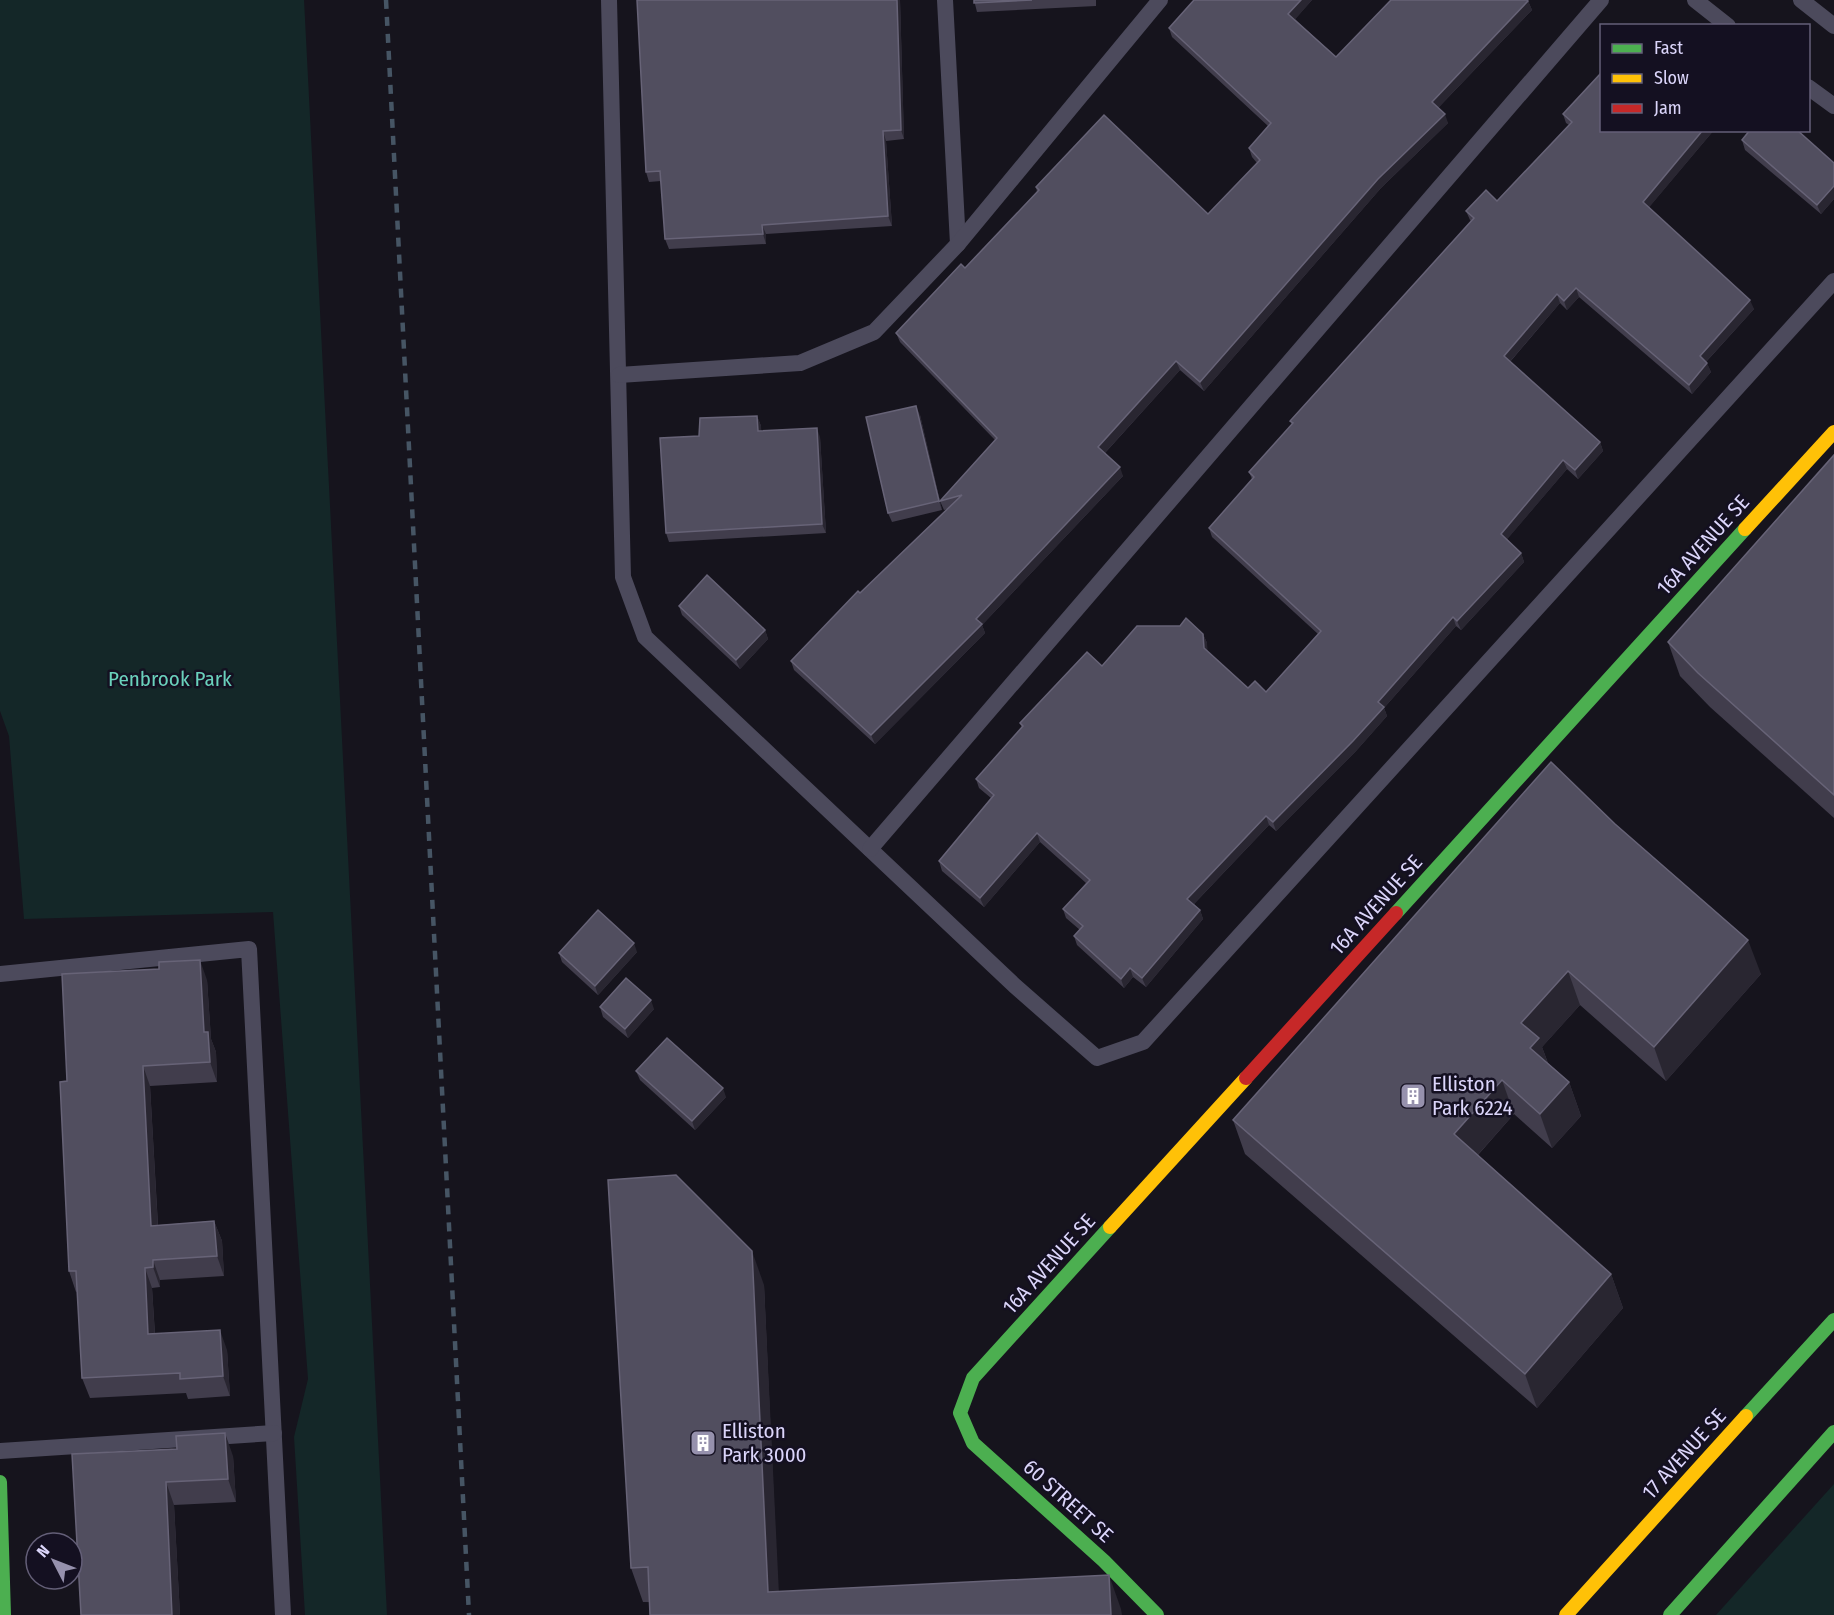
<svg xmlns="http://www.w3.org/2000/svg" width="1834" height="1615" font-family="'Fira Sans Condensed',sans-serif">
<style>
.green{fill:#142728}
.lines{fill:none;stroke-linecap:round;stroke-linejoin:round}
.lane{stroke:#4c4a5c;stroke-width:16}
.fast{stroke:#4caf50;stroke-width:14}
.slow{stroke:#ffc107;stroke-width:14}
.jam{stroke:#c62828;stroke-width:14}
.rail{stroke:#465564;stroke-width:4.5;stroke-dasharray:9 8;stroke-linecap:butt}
.wall{fill:#413d4c}
.shaded-wall{fill:#292631}
.building{fill:#514e5f;stroke:#676377;stroke-width:1.5}
.labels{text-anchor:middle;dominant-baseline:central;stroke-width:5;stroke-linejoin:round;paint-order:stroke}
.street-label{font-size:21px;fill:#dbd5fa;stroke:#141021}
.park-label{font-size:21px;fill:#6ad1bc;stroke:#141021}
.poi-label{font-size:21px;fill:#dbd5fa;stroke:#141021;text-anchor:start}
</style>
<rect width="100%" height="100%" fill="#16141d"/>
<g class="green">
<path d="M0 0H304L387 1615H305L294 1437 308 1379 273 912 24 919 9 736 0 711Z"/>
<path d="M1834 1484V1615H1716Z"/>
</g>
<g class="lines">
<g class="lane">
<path d="M609 0 623 577 645 637 1015 986 1097 1058 1143 1042 1834 281"/>
<path d="M945 0 958 244"/>
<path d="M1695 0 1728 26"/>
<path d="M1801 0 1834 26"/>
<path d="M1808 87 1834 106"/>
<path d="M619 375 800 363 874 332 958 244 1160 0"/>
<path d="M870 849 1601 0"/>
<path d="M0 974 249 949 283 1615"/>
<path d="M0 1451 274 1433"/>
</g>
<g class="fast">
<path d="M1396 913 1745 529"/>
<path d="M1110 1227 973 1378 960 1413 973 1443 1104 1561 1157 1615"/>
<path d="M1746 1416 1834 1320"/>
<path d="M0 1482 4 1615"/>
<path d="M1670 1615 1834 1432"/>
</g>
<g class="slow">
<path d="M1745 529 1834 432"/>
<path d="M1110 1227 1246 1078"/>
<path d="M1566 1615 1746 1416"/>
</g>
<path class="jam" d="M1246 1078 1396 913"/>
<path class="rail" d="M386 0 469 1615"/>
</g>
<g class="wall">
<path d="M900 0 904 139 886 141 892 226 766 234V244L669 249 665 239 661 181 649 182 646 172Z"/>
<path d="M974 0H1096V6L977 12Z"/>
<path d="M1194 0H1312L1295 19 1336 57 1528 1 1532 10 1438 108 1448 123 1381 188 1204 391 1180 370 1105 453 1123 476 982 625 985 633 875 744 794 670 791 661 860 593 949 509 944 510 940 501 995 440 900 342 896 333 965 268 1037 192 1036 187 1208 214 1257 163 1252 157 1249 148 1268 126 1172 37 1169 28Z"/>
<path d="M1563 114 1602 130H1714L1649 207 1754 309 1706 362 1711 372 1692 394 1579 297 1567 310 1560 303 1510 362 1600 442 1603 451 1578 479 1567 469 1507 539 1521 553 1524 562 1461 630 1456 626 1384 708 1387 716 1356 751 1276 831 1269 825 1194 904 1200 910 1203 919 1146 987 1133 977 1124 988 1077 945 1074 936 1080 930 1066 918 1063 909 1086 883 1040 842 984 907 942 871 939 861 991 798 979 788 976 779 1022 728 1020 723 1102 666 1203 634 1207 643V651L1248 688 1266 692 1318 634 1212 537 1209 528 1252 479 1249 472 1292 425 1290 421 1471 221 1470 220 1466 211 1497 201 1569 125 1566 123Z"/>
<path d="M1742 140 1834 163V199L1821 214 1745 150Z"/>
<path d="M920 415 942 510 892 522 888 513Z"/>
<path d="M757 416 761 426V431L820 437 826 533 669 542 666 533 699 436Z"/>
<path d="M1834 455V818L1710 707 1680 676 1668 642Z"/>
<path d="M679 606 765 630 768 639 740 669 682 615Z"/>
<path d="M1615 824 1761 974 1666 1081 1580 1005 1542 1047 1548 1063 1569 1082 1581 1116 1552 1148 1514 1114 1478 1155 1611 1274 1623 1308 1537 1408 1245 1154 1233 1120Z"/>
<path d="M637 952 598 995 562 962 559 953Z"/>
<path d="M207 980 211 1039 216 1052 217 1082 150 1086 158 1225 214 1221 222 1241 224 1276 160 1280V1287L152 1288 155 1334 227 1350 230 1396 188 1399 186 1393 90 1398 82 1378 78 1291 76 1292 69 1271 67 1081Z"/>
<path d="M600 1007 654 1009 628 1038 603 1017Z"/>
<path d="M636 1071 726 1097 695 1130 640 1080Z"/>
<path d="M764 1285 778 1591 1121 1609 643 1602 631 1568Z"/>
<path d="M72 1454 233 1456 236 1502 174 1505 180 1615H81Z"/>
</g>
<g class="shaded-wall">
<path d="M897 0H900L904 139 901 130Z"/>
<path d="M1301 0H1312L1292 23 1288 14Z"/>
<path d="M1528 1 1532 10 1435 111 1432 102Z"/>
<path d="M1445 114 1448 123 1381 188 1204 391 1200 382 1378 179Z"/>
<path d="M1703 130H1714L1646 211 1643 202Z"/>
<path d="M883 131 886 141 892 226 888 216Z"/>
<path d="M1834 186V199L1821 214 1817 205Z"/>
<path d="M762 225 766 234V244L763 234Z"/>
<path d="M1576 288 1579 297 1567 310 1564 301Z"/>
<path d="M1557 294 1560 303 1507 365 1504 356Z"/>
<path d="M1750 300 1754 309 1703 365 1700 356Z"/>
<path d="M1176 361 1180 370 1102 456 1098 447Z"/>
<path d="M1707 363 1711 372 1692 394 1689 385Z"/>
<path d="M916 406 920 415 942 510 939 501Z"/>
<path d="M757 416 761 426 762 440 758 431Z"/>
<path d="M817 428 820 437 826 533 822 524Z"/>
<path d="M1600 442 1603 451 1578 479 1575 470Z"/>
<path d="M1563 460 1567 469 1504 543 1501 534Z"/>
<path d="M1120 467 1123 476 982 625 985 633 875 744 871 735 976 619Z"/>
<path d="M1521 553 1524 562 1461 630 1457 621Z"/>
<path d="M1453 617 1456 626 1384 708 1387 716 1356 751 1276 831 1273 822Z"/>
<path d="M765 630 768 639 740 669 736 660Z"/>
<path d="M1203 634 1207 643 1208 657 1204 648Z"/>
<path d="M1266 816 1269 825 1190 908 1187 899Z"/>
<path d="M1037 833 1040 842 984 907 980 898Z"/>
<path d="M1200 910 1203 919 1146 987 1142 978Z"/>
<path d="M1748 940 1761 974 1666 1081 1654 1047Z"/>
<path d="M634 943 637 952 598 995 595 986Z"/>
<path d="M200 960 207 980 211 1039 216 1052 217 1082 210 1062 204 1032Z"/>
<path d="M1130 968 1133 977 1124 988 1121 979Z"/>
<path d="M1568 971 1580 1005 1542 1047 1551 1072 1543 1082 1521 1023Z"/>
<path d="M651 1000 654 1009 628 1038 625 1029Z"/>
<path d="M143 1066 150 1086 159 1246 151 1226Z"/>
<path d="M1502 1080 1514 1114 1466 1168 1454 1134Z"/>
<path d="M1569 1082 1581 1116 1552 1148 1540 1114Z"/>
<path d="M723 1088 726 1097 695 1130 692 1121Z"/>
<path d="M214 1221 222 1241 224 1276 217 1256Z"/>
<path d="M752 1251 764 1285 780 1615 768 1592Z"/>
<path d="M153 1260 160 1280V1287L153 1267Z"/>
<path d="M145 1268 152 1288 156 1354 148 1334Z"/>
<path d="M1611 1274 1623 1308 1537 1408 1525 1374Z"/>
<path d="M220 1330 227 1350 230 1396 223 1376Z"/>
<path d="M225 1433 233 1456 236 1502 228 1479Z"/>
<path d="M166 1482 174 1505 180 1615H172Z"/>
<path d="M1109 1575 1121 1609 1122 1615H1111Z"/>
</g>
<g class="building">
<path d="M637 0H897L901 130 883 131 888 216 762 225 763 234 665 239 660 171 646 172Z"/>
<path d="M974 0H1032L974 3Z"/>
<path d="M1194 0H1301L1288 14 1336 57 1391 0H1527L1528 1 1432 102 1445 114 1378 179 1200 382 1176 361 1098 447 1120 467 976 619 982 624 871 735 791 661 858 591 860 593 962 495 940 501 997 438 896 333 961 264 965 268 1039 190 1036 187 1104 115 1208 214 1260 160 1249 148 1271 123 1169 28Z"/>
<path d="M1602 72V130H1703L1643 202 1750 300 1700 356 1707 363 1689 385 1576 288 1564 301 1557 294 1504 356 1600 442 1575 470 1563 460 1501 534 1521 553 1457 621 1453 617 1378 702 1384 707 1353 741 1273 822 1266 816 1187 899 1200 910 1142 978 1130 968 1121 979 1074 936 1083 926 1063 909 1090 880 1037 833 980 898 939 861 994 795 976 779 1023 726 1020 723 1087 652 1102 666 1137 626H1180L1186 618 1203 634 1204 648 1248 688 1255 681 1266 692 1321 631 1209 528 1254 477 1249 472 1293 423 1290 421 1474 218 1466 211 1486 190 1497 201 1572 122 1563 114Z"/>
<path d="M1750 130H1797L1834 163V186L1817 205 1742 140Z"/>
<path d="M916 406 939 501 888 513 866 417Z"/>
<path d="M757 416 758 431 817 428 822 524 666 533 660 438 699 436 700 418Z"/>
<path d="M1834 455V795L1698 673 1668 642Z"/>
<path d="M707 575 765 630 736 660 679 606Z"/>
<path d="M1551 762 1615 824 1748 940 1654 1047 1568 971 1521 1023 1539 1038 1530 1048 1569 1082 1540 1114 1502 1080 1454 1134 1611 1274 1525 1374 1233 1120Z"/>
<path d="M598 910 634 943 595 986 559 953Z"/>
<path d="M200 960 204 1032H208L210 1062 143 1066 151 1226 214 1221 217 1256 153 1260V1267L145 1268 148 1334 220 1330 223 1376 180 1379V1373L82 1378 76 1271H69L60 1082 67 1081 62 974 159 969V962Z"/>
<path d="M626 978 651 1000 625 1029 600 1007Z"/>
<path d="M667 1038 723 1088 692 1121 636 1071Z"/>
<path d="M676 1175 752 1251 768 1592 1109 1575 1111 1615H650L648 1567 631 1568 608 1180Z"/>
<path d="M225 1433 228 1479 166 1482 172 1615H81L72 1454 177 1449 176 1436Z"/>
</g>
<defs>
<g id="building-square" transform="scale(1.35)"><rect x="-9" y="-9" width="18" height="18" rx="4" fill="#9691ad" stroke="#141021"/><path d="M-4-6H4V6H1V3H-1V6H-4ZM-2.5-4.3h1.7v1.8h-1.7ZM.8-4.3h1.7v1.8H.8ZM-2.5-1h1.7V.8h-1.7ZM.8-1h1.7V.8H.8Z" fill="#fff"/></g>
</defs>
<g fill-rule="evenodd">
<use href="#building-square" x="1413" y="1096"/>
<use href="#building-square" x="703" y="1443"/>
</g>
<g class="labels">
<g class="street-label">
<text transform="translate(1703 545) rotate(-48)">16A AVENUE SE</text>
<text transform="translate(1376 905) rotate(-48)">16A AVENUE SE</text>
<text transform="translate(1049 1264) rotate(-48)">16A AVENUE SE</text>
<text transform="translate(1684 1454) rotate(-48)">17 AVENUE SE</text>
<text transform="translate(1068 1501) rotate(42)">60 STREET SE</text>
</g>
<g class="park-label">
<text x="170" y="679">Penbrook Park</text>
</g>
<g class="poi-label">
<text x="1432" y="1084">Elliston<tspan x="1432" dy="24">Park 6224</tspan></text>
<text x="722" y="1431">Elliston<tspan x="722" dy="24">Park 3000</tspan></text>
</g>
</g>
<rect x="1600" y="24" width="210" height="108" fill="#141021" stroke="#645f78" stroke-width="1.5"/>
<rect x="1612" y="44" width="30" height="9" fill="#4caf50" stroke="#645f78" stroke-width="1.5"/>
<text x="1654" y="54" font-size="18" fill="#dbd5fa">Fast</text>
<rect x="1612" y="74" width="30" height="9" fill="#ffc107" stroke="#645f78" stroke-width="1.5"/>
<text x="1654" y="84" font-size="18" fill="#dbd5fa">Slow</text>
<rect x="1612" y="104" width="30" height="9" fill="#c62828" stroke="#645f78" stroke-width="1.5"/>
<text x="1654" y="114" font-size="18" fill="#dbd5fa">Jam</text>
<g transform="translate(54 1561) rotate(312)"><circle r="28" fill="#141021" stroke="#645f78" stroke-width="1.5"/>
<path d="M0-4.5L10 22L0 15L-10 22Z" fill="#9691ad"/>
<text y="-9" font-size="16" font-weight="bold" text-anchor="middle" fill="#dbd5fa">N</text>
</g>
</svg>
